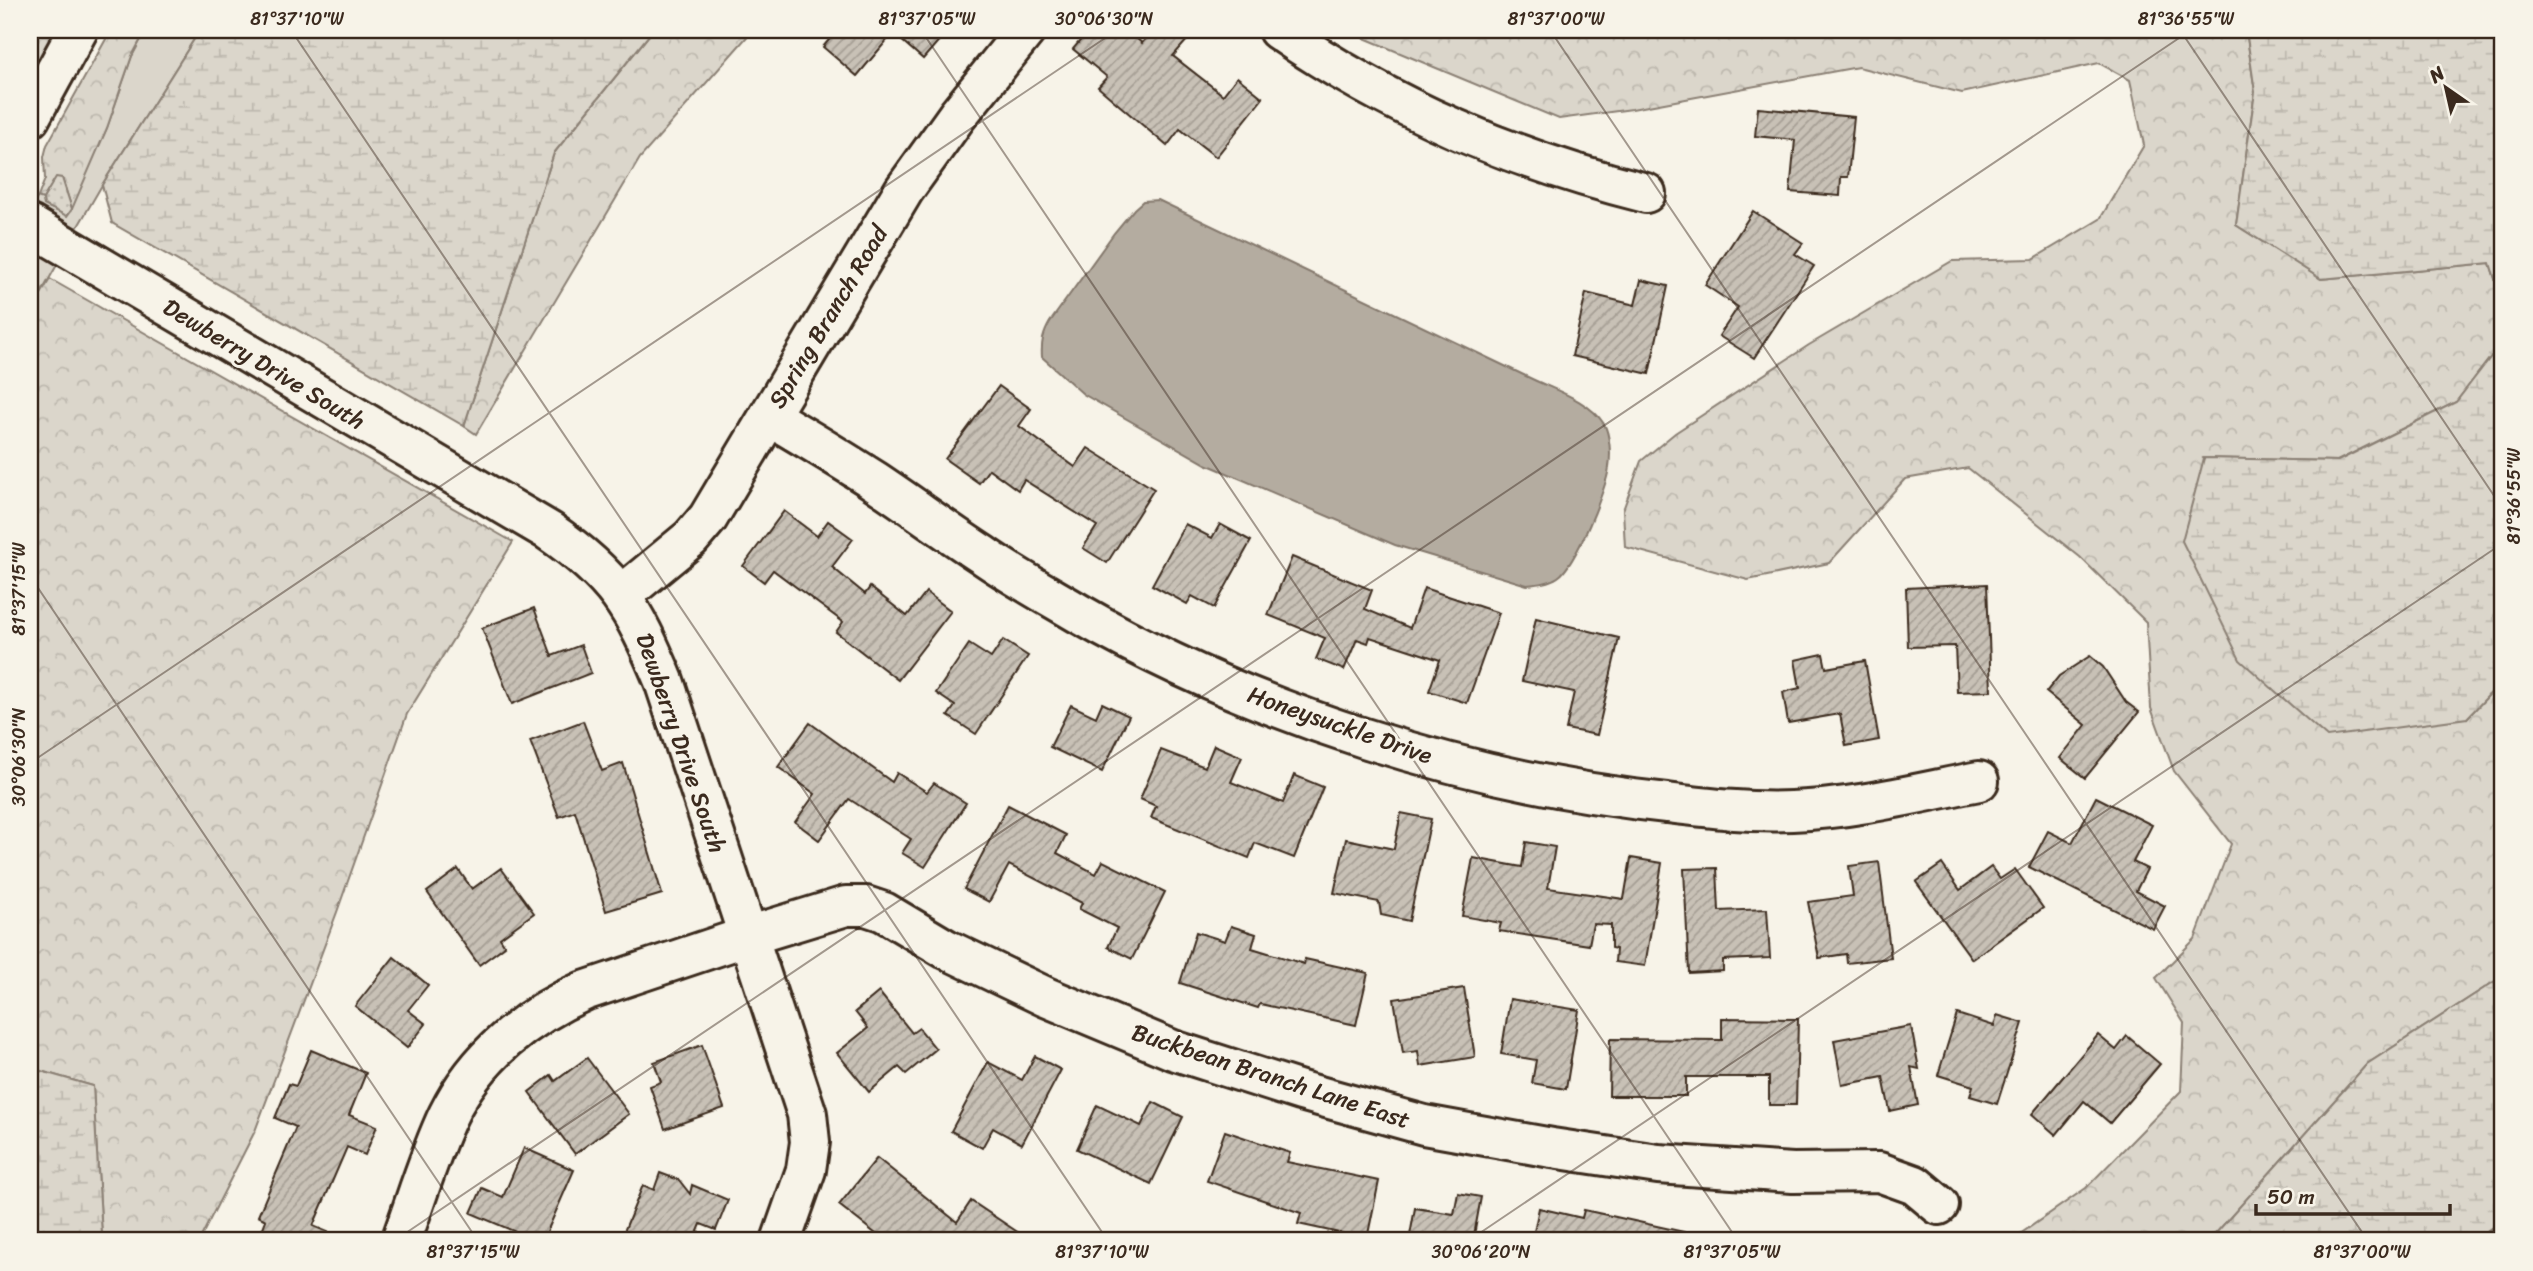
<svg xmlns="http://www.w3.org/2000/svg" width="2533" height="1271" font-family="Sriracha,sans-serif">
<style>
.grass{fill:#dbd6cb;stroke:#8b8074;stroke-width:2}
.forest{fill:url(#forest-crowns);stroke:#8b8074;stroke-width:2}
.wetland{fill:url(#wetland-marsh);stroke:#8b8074;stroke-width:2}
.garden{fill:url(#garden-dots);stroke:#8b8074;stroke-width:2}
.water{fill:#b4aca0;stroke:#84786c;stroke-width:2}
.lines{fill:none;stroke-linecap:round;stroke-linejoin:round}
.stream{stroke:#84786c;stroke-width:8}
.building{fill:url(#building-hatch);stroke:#3b2a1e;stroke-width:2}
.minor-casing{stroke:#3b2a1e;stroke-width:44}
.minor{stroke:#f7f3e8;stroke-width:38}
.ticks{fill:none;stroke:#3b2a1e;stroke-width:2;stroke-opacity:0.45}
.labels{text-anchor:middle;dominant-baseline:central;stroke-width:6;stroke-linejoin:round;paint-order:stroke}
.street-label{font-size:24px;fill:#3b2a1e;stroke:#f7f3e8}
.neatline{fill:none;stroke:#3b2a1e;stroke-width:2.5}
.ticks-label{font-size:18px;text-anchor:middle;fill:#3b2a1e}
</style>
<defs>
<pattern id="forest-crowns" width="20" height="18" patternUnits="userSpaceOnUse" patternTransform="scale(1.75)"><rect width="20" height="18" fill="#dbd6cb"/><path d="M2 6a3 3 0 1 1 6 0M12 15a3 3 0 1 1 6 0" fill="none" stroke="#bdb8ae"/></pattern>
<pattern id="wetland-marsh" width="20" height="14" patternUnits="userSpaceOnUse" patternTransform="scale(1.75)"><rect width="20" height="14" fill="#dbd6cb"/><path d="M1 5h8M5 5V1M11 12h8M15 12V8" fill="none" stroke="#bdb8ae"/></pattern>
<pattern id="garden-dots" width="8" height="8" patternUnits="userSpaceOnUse" patternTransform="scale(1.75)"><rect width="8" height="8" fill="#dbd6cb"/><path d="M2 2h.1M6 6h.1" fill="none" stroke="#bdb8ae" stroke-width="1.8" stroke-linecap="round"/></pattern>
<pattern id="building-hatch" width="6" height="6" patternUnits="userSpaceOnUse" patternTransform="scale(1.75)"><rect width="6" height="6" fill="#c8c1b6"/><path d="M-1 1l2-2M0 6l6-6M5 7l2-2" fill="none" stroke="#a49d93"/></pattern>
</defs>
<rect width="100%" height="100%" fill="#f7f3e8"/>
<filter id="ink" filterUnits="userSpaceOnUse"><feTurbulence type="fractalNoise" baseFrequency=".0143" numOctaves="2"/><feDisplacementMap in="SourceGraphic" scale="14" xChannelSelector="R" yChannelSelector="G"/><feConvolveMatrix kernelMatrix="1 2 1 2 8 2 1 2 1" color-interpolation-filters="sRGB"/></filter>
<g filter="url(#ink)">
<g class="grass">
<path d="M146 30H200L102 185 73 235 31 207 38 197 43 199 44 205 67 215 107 128 132 56Z"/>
<path d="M30 246 58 263 30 313V273L37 268V262L30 258Z"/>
</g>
<g class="forest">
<path d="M30 30H67L30 96Z"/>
<path d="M111 30H146L132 56 107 128 72 209 62 178H56L43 199 38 197 45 179 44 157 47 145Z"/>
<path d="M653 30H753L640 158 476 434 464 426 554 153Z"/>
<path d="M1345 30H2246L2255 92 2236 225 2321 279 2490 263 2503 304V341L2456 402 2337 461 2204 458 2467 718 2503 680V976L2367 1064 2209 1241H2010L2086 1188 2181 1091 2184 1023 2156 978 2195 939 2231 844 2174 771 2151 708 2146 622 2080 557 1968 468 1905 479 1829 563 1748 580 1625 547 1623 510 1641 461 1675 433 1809 345 1952 261 2033 259 2100 219 2144 145 2130 80 2099 63 1962 93 1858 67 1632 109 1559 119Z"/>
<path d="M50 279 513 542 407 714 337 912 255 1131 199 1241H100L102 1236 93 1086 30 1068V313Z"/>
</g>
<g class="wetland">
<path d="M200 30H653L554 153 464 426 112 223 102 185Z"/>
<path d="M2246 30H2503V304L2490 263 2321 279 2236 225 2255 92Z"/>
<path d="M2503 341V680L2467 718 2327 737 2240 660 2182 541 2204 458 2338 461 2456 402Z"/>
<path d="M2503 976V1241H2209L2367 1064Z"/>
<path d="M30 1068 93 1086 102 1236 100 1241H30Z"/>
</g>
<path class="garden" d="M56 177 62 178 72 209 67 216 44 205 43 199Z"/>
<path class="water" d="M1158 200 1532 379C1555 390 1590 401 1604 424 1610 435 1611 454 1609 467 1607 488 1575 566 1558 577 1549 583 1538 584 1527 585L1395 545 1206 464 1083 394 1042 357C1041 343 1043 334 1050 322L1114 233 1134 209 1143 201Z"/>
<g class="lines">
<path class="stream" d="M2478 1241 2503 1223"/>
</g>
<g class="building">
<path d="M837 30H948L923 59 893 33 857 76 823 47Z"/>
<path d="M1089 30H1126L1142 43 1153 30H1177L1188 39 1173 56 1223 95 1237 77 1263 98 1216 157 1180 129 1167 146 1098 87 1107 77 1073 49Z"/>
<path d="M1758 108 1854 117 1848 177H1841L1840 196 1790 192 1795 140 1755 136Z"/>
<path d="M1753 211 1803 243 1795 254 1814 266 1754 358 1719 336 1738 307 1705 285Z"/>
<path d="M1641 280 1668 286 1649 374 1572 356 1586 293 1635 305Z"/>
<path d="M999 386 1031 409 1019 426 1075 467 1088 448 1154 489 1107 563 1083 548 1097 526 1024 480 1018 490 989 469 979 483 945 459Z"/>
<path d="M784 511 817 536 828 521 853 539 832 567 865 594 870 587 907 616 926 592 951 611 898 680 836 632 843 622 773 570 764 582 743 566Z"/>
<path d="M1185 524 1212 538 1220 524 1251 541 1214 608 1192 596 1187 604 1152 585Z"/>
<path d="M1292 557 1372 590 1365 609 1410 628 1424 588 1499 613 1467 703 1429 691 1440 660 1370 637 1368 643 1357 639 1344 670 1316 659 1325 638 1268 615Z"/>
<path d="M1987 584 1991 691 1957 692 1955 646 1908 647 1906 588Z"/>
<path d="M534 608 552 656 581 645 591 673 512 704 482 628Z"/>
<path d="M1536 618 1619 638 1597 735 1566 729 1574 692 1522 681Z"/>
<path d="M1003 640 1028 656 976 734 948 716 955 706 936 693 969 644 991 658Z"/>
<path d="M1823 654 1826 668 1865 661 1879 740 1846 746 1840 714 1788 723 1783 692 1800 688 1795 660Z"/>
<path d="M2090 656 2103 667 2126 702 2139 712 2085 778 2060 758 2086 725 2046 692 2059 676Z"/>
<path d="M1102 703 1129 716 1102 772 1050 747 1071 705 1096 717Z"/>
<path d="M583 721 602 771 623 763 662 894 606 911 575 811 559 817 530 741Z"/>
<path d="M810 723 892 782 897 773 927 792 934 783 966 803 925 867 902 853 911 839 849 799 819 840 795 822 815 794 778 767Z"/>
<path d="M1214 745 1242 757 1231 782 1283 803 1294 775 1323 787 1294 858 1255 843 1249 858 1151 818 1156 806 1140 799 1161 750 1205 767Z"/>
<path d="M2096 797 2152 825 2133 862 2147 869 2136 891 2165 906 2153 929 2029 867 2048 831 2072 843Z"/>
<path d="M1008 805 1066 835 1057 853 1096 874 1103 861 1165 892 1132 959 1108 947 1117 928 1079 909 1082 903 1009 865 989 902 964 889Z"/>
<path d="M1401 813 1431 819 1409 921 1381 915 1379 902 1334 893 1346 839 1394 849Z"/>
<path d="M1526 842 1555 847 1548 888 1624 899 1631 858 1662 863 1645 966 1615 962 1616 949 1611 948V925L1593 924 1589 945 1499 931 1501 923 1462 916 1473 858 1522 867Z"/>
<path d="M1879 862 1891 958 1847 963 1846 954 1819 958 1808 902 1853 896 1849 866Z"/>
<path d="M1942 864 1960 890 1991 867 2000 879 2015 869 2043 908 1972 959 1916 882Z"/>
<path d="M501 868 534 913 500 938 505 946 479 965 427 892 458 869 472 889Z"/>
<path d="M1717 868 1719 911 1767 909 1770 958 1723 960V971L1689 973 1684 869Z"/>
<path d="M1231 926 1256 934 1252 948 1304 964 1305 959 1368 973 1356 1025 1260 1004 1258 1008 1180 983 1196 932 1225 941Z"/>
<path d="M394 957 428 985 408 1010 426 1024 407 1048 355 1006Z"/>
<path d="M1464 988 1475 1057 1420 1066 1418 1051 1403 1053 1394 999Z"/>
<path d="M879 992 912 1033 919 1028 936 1049 906 1074 899 1067 869 1092 837 1053 868 1028 855 1012Z"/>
<path d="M1510 999 1579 1010 1566 1089 1532 1083 1536 1060 1501 1054Z"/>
<path d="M1957 1014 1994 1026 1997 1015 2023 1023 1997 1104 1970 1096 1973 1086 1938 1075Z"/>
<path d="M1722 1018 1798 1019 1796 1105H1769V1077H1686V1096H1609L1610 1039 1722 1040Z"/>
<path d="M1911 1026 1919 1069 1911 1067 1918 1105 1890 1111 1883 1077 1842 1085 1834 1040Z"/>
<path d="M2098 1035 2116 1050 2127 1036 2160 1064 2110 1123 2084 1101 2056 1135 2032 1114Z"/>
<path d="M702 1045 724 1108 665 1129 650 1086 661 1082 654 1062Z"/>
<path d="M311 1050 366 1073 349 1115 377 1126 365 1155 347 1147 313 1226 349 1241H281L261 1233 266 1220 258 1216 296 1127 275 1118 289 1084 296 1086Z"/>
<path d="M1035 1056 1061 1070 1022 1144 993 1128 982 1148 951 1131 988 1062 1022 1080Z"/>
<path d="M587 1058 629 1114 575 1154 529 1092 551 1075 555 1081Z"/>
<path d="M1153 1102 1183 1117 1151 1184 1077 1149 1097 1105 1141 1126Z"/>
<path d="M1225 1131 1290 1153 1287 1162 1379 1181 1367 1239 1298 1224 1301 1213 1207 1181Z"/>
<path d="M524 1148 574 1170 543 1241H537L471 1213 482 1188 503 1197Z"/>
<path d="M877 1158 957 1222 971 1201 1031 1241H885L839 1205Z"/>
<path d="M660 1173 679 1180 690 1194 692 1185 728 1200 716 1230 701 1224 694 1241H641L623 1234 643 1185 654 1190Z"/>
<path d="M1458 1193 1481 1197 1473 1241H1409L1415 1208 1454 1214Z"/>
<path d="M1539 1208 1582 1218 1584 1210 1684 1232 1683 1241H1532Z"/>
</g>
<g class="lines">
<g class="minor-casing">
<g id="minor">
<path d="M1278 30C1392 109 1513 160 1646 193"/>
<path d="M30 118 78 30"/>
<path d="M30 225 549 531C616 577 633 607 664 681L807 1114 810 1142 806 1170 781 1241"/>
<path d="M769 416C804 437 840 458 875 481 911 505 946 531 983 555 1013 576 1046 594 1078 613 1252 713 1468 782 1667 803 1709 808 1750 813 1792 811 1855 809 1917 793 1979 781"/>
<path d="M622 595 691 538 708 518 904 190 957 116 1026 30"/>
<path d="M401 1241C416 1200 429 1155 448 1115 476 1057 527 1016 584 991L748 936 846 906H866L884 912 946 949 1046 997 1173 1050 1301 1091 1424 1125 1552 1148 1658 1164 1793 1173 1879 1172 1915 1185 1939 1205"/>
</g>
</g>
<use href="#minor" class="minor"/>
</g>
</g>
<path class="ticks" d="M291 30 1108 1241M921 30 1738 1241M1550 30 2368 1241M2180 30 2503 509M30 39 43 30M30 576 478 1241M30 763 1117 30M394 1241 2191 30M1468 1241 2503 543"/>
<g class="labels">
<g class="street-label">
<text transform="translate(828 317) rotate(-59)">Spring Branch Road</text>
<text transform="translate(264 364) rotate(31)">Dewberry Drive South</text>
<text transform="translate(1340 725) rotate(19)">Honeysuckle Drive</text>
<text transform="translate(681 743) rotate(71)">Dewberry Drive South</text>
<text transform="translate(1271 1076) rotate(18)">Buckbean Branch Lane East</text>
</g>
</g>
<rect width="2533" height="1271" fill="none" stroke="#f7f3e8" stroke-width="77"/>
<g transform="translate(2446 88) rotate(326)" stroke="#f7f3e8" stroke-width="5" paint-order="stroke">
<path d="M0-5L12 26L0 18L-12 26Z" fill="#3b2a1e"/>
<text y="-10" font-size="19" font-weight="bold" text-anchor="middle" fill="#3b2a1e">N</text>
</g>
<path d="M2256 1204v10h194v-10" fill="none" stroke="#3b2a1e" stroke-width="3.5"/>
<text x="2267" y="1204" font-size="21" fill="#3b2a1e" stroke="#f7f3e8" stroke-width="5" paint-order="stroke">50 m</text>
<rect x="38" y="38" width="2456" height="1194" class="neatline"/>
<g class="ticks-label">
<text x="297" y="25">81°37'10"W</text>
<text x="927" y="25">81°37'05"W</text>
<text x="1104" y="25">30°06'30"N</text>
<text x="1556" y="25">81°37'00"W</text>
<text x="2186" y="25">81°36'55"W</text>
<text transform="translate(2514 496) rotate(-90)" y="6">81°36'55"W</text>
<text transform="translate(19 589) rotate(-90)" y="6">81°37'15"W</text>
<text transform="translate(19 757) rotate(-90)" y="6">30°06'30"N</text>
<text x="473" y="1258">81°37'15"W</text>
<text x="1102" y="1258">81°37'10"W</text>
<text x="1481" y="1258">30°06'20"N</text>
<text x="1732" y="1258">81°37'05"W</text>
<text x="2362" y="1258">81°37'00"W</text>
</g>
</svg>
